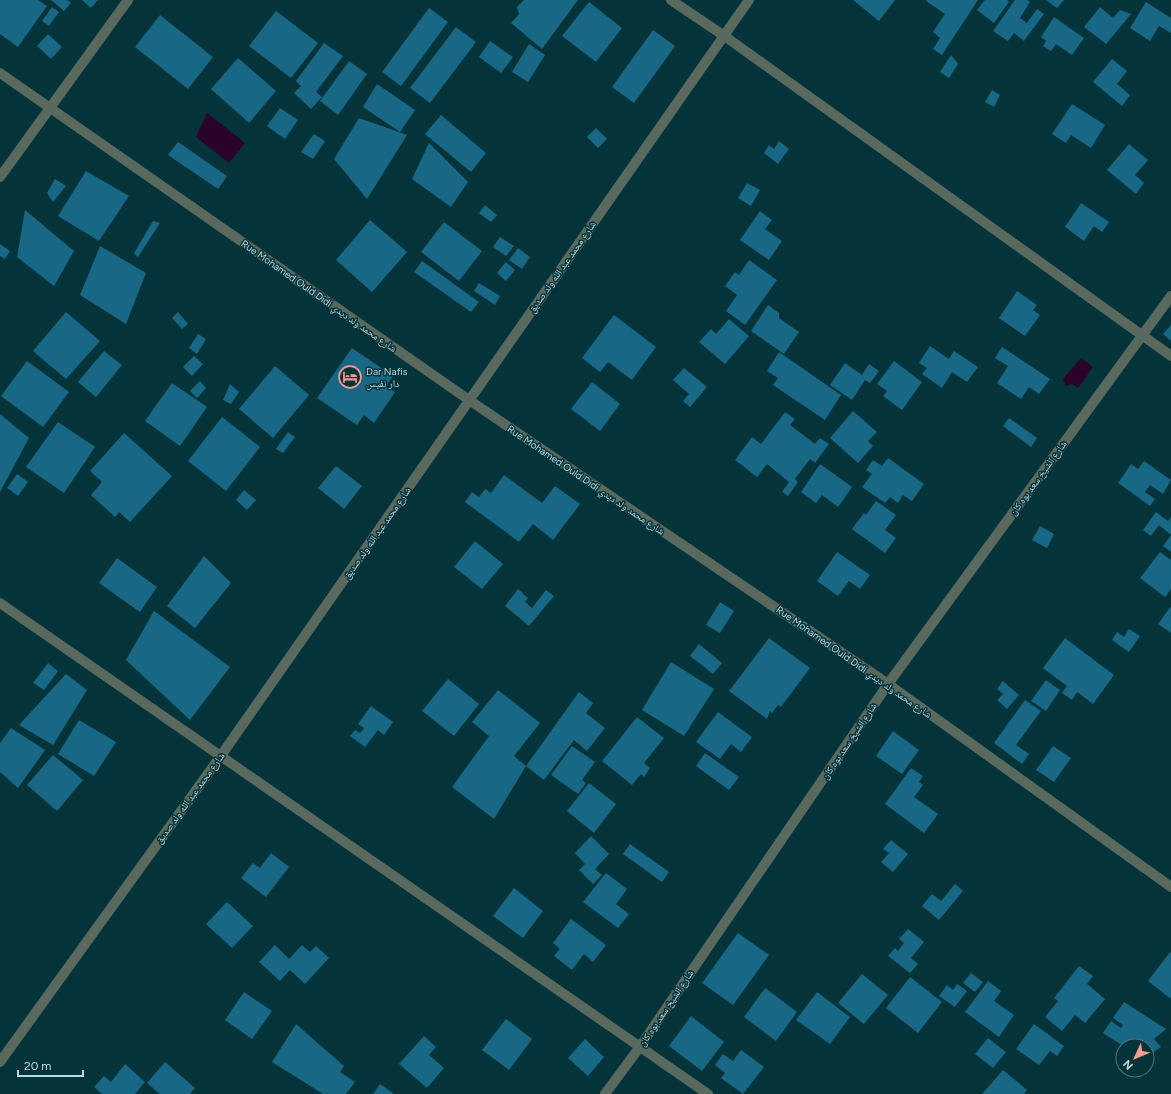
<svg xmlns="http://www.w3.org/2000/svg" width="1171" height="1094" font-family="Figtree,'Noto Naskh Arabic',sans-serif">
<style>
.water{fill:#2b022a}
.building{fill:#186785}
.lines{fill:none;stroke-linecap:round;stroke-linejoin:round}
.minor{stroke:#5a695d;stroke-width:10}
.labels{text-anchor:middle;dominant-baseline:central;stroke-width:3;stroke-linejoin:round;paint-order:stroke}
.street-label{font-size:10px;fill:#c0dbe0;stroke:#04333a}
.poi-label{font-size:10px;fill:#c0dbe0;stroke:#04333a;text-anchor:start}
</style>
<rect width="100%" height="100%" fill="#04333a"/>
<g class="water">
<path d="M207 113 245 143 229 163 196 137Z"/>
<path d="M1081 358 1093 367 1078 388 1072 384 1066 386 1063 379Z"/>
</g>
<g class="building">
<path d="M0 0H38L47 6 18 47 0 34Z"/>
<path d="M51 0H67L71 3 64 11Z"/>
<path d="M82 0H98L91 8Z"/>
<path d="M524 0H578L542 49 511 23 519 14 517 7Z"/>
<path d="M853 0H895L879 21Z"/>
<path d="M927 0H978L942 55 933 49 940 38 933 32 945 14 926 1Z"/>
<path d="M985 0H1007L1009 2 994 23 977 10Z"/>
<path d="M1015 0H1027L1030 2 1020 18 1027 23 1037 9 1044 14 1024 41 1014 33 1008 41 993 31Z"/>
<path d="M1046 0H1064L1057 8Z"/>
<path d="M589 2 622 28 596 62 562 36Z"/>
<path d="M1146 2 1171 18V33L1159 26 1150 41 1130 28Z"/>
<path d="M52 7 59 12 49 26 42 21Z"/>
<path d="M1100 7 1113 18 1120 10 1131 14 1106 44 1084 27Z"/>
<path d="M429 8 448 22 401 86 382 72Z"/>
<path d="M276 11 318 43 291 78 249 46Z"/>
<path d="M160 15 213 57 188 89 135 47Z"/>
<path d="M1054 17 1084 38 1072 55 1056 44 1051 51 1043 46 1046 41 1041 37Z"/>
<path d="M456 27 476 42 430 103 410 88Z"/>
<path d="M653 30 675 46 634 103 612 87Z"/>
<path d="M48 34 62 47 51 59 37 46Z"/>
<path d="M490 41 513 57 501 73 479 57Z"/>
<path d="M324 43 343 56 316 92 322 97 311 109 294 93 301 86 296 81Z"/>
<path d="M529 44 545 55 528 82 512 72Z"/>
<path d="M951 55 958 64 949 78 940 72Z"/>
<path d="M238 58 276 91 249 123 211 89Z"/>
<path d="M1112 59 1127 71 1117 84 1130 95 1122 106 1093 82Z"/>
<path d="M349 61 367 74 338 115 320 101Z"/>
<path d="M377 84 415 110 400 132 363 107Z"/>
<path d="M992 90 1000 95 994 107 985 102Z"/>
<path d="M1072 104 1105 125 1091 148 1071 135 1066 143 1052 134Z"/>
<path d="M280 108 298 120 285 139 267 126Z"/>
<path d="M441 115 486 153 471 172 425 134Z"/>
<path d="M359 118 407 135 367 199 334 159Z"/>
<path d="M596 128 607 139 598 148 587 137Z"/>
<path d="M314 134 325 141 313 159 301 152Z"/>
<path d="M779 141 789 149 778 164 764 153 769 145 774 149Z"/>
<path d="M178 142 227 176 218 189 168 155Z"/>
<path d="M429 143 468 182 451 207 412 179Z"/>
<path d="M1129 144 1148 160 1135 175 1144 183 1136 194 1107 170Z"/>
<path d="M86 171 129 196 99 241 58 216Z"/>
<path d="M55 179 66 186 53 202 47 193Z"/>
<path d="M747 183 760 190 751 206 738 198Z"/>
<path d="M1081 203 1109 222 1102 232 1094 226 1084 241 1065 227Z"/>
<path d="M485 205 497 215 491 222 479 213Z"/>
<path d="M25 210 74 251 54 286 17 257Z"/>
<path d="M760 211 772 220 765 229 782 241 769 260 740 240Z"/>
<path d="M370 220 407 252 372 292 336 260Z"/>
<path d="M153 221 160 223 138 257 134 253Z"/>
<path d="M444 222 482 251 459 281 421 252Z"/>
<path d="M500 237 514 246 506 256 493 247Z"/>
<path d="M0 244 10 251 5 259 0 256Z"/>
<path d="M100 246 146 273 126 324 80 295Z"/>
<path d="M518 248 530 257 522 269 509 260Z"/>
<path d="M749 260 777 280 745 325 726 311 737 295 725 286 735 272 739 275Z"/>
<path d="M422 261 479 302 471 312 414 272Z"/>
<path d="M506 262 515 270 506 281 497 273Z"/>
<path d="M479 283 500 296 495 305 474 291Z"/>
<path d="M1017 291 1037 305 1033 310 1040 315 1025 336 999 318Z"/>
<path d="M768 305 779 313V318L799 332 784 354 751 331Z"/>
<path d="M66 312 100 341 66 379 33 351Z"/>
<path d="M178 312 188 324 182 329 172 318Z"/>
<path d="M614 315 656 347 632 380 608 362 600 372 582 358Z"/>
<path d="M729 319 749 336 725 364 699 342 711 329 716 334Z"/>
<path d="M1171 325V341L1163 334Z"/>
<path d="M198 334 206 339 197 354 189 348Z"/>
<path d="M930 346 949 359 954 351 978 367 967 382 952 372 942 388 922 374 927 368 919 363Z"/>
<path d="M1002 347 1050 379 1039 394 1029 387 1021 399 997 383 1008 366 995 358Z"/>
<path d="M352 348 393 376 386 386 395 392 374 423 364 415 357 425 317 398Z"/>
<path d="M104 351 122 365 96 397 78 382Z"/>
<path d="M779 352 841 395 825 420 773 385 778 378 767 371Z"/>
<path d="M194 356 203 364 192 376 183 367Z"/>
<path d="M27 361 69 392 43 427 1 396Z"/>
<path d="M894 361 922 382 902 410 883 396 887 391 877 384Z"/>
<path d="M845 363 862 375 869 364 879 371 870 383 865 380 852 400 830 385Z"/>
<path d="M275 366 309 395 273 438 239 409Z"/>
<path d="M684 368 707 387 690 407 683 401 689 394 673 380Z"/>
<path d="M200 381 206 388 197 398 190 391Z"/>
<path d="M592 382 620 404 600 431 571 409Z"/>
<path d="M172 383 207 407 180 446 145 421Z"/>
<path d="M230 384 239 392 231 404 223 400Z"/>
<path d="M853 411 877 432 868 441 873 446 858 463 830 438Z"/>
<path d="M785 412 795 419 790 425 815 444 820 438 829 444 815 463 810 459 795 479 798 482 788 496 782 492 789 482 767 464 757 477 735 460 752 437 761 444Z"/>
<path d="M0 414 29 438 0 492Z"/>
<path d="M222 417 260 447 226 491 188 461Z"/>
<path d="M1009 418 1037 438 1031 447 1003 426Z"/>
<path d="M58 422 95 447 64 493 26 467Z"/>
<path d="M288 432 295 437 283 453 276 449Z"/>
<path d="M124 433 172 476 130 522 119 512 115 517 91 495 102 482 90 471Z"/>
<path d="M888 458 924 484 912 501 903 495 898 503 890 497 885 503 862 487 872 474 866 470 873 460 882 466Z"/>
<path d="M1144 461 1171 480 1163 494 1150 485 1145 492 1155 499 1150 506 1118 483 1131 464 1138 469Z"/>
<path d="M820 464 852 487 838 507 822 495 816 503 801 492Z"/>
<path d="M336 466 362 486 344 509 318 488Z"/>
<path d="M17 474 28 482 18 496 7 488Z"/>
<path d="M504 475 542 503 555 486 580 504 553 540 533 524 519 542 465 502 472 492 479 497 485 489 491 493Z"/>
<path d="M244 490 256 500 247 510 236 500Z"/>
<path d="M876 501 896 515 885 530 896 538 885 553 852 529 864 513 866 515Z"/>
<path d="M1156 512 1168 521 1171 517V535L1159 525 1151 536 1143 530Z"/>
<path d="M1040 526 1054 534 1047 548 1032 540Z"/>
<path d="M1171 535V552L1163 546Z"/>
<path d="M475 541 503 564 482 589 454 567Z"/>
<path d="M837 552 870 575 860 589 849 581 838 596 817 581Z"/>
<path d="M1160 552 1171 560V589L1165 597 1140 578Z"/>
<path d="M204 556 231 583 195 628 167 606Z"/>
<path d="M117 558 157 587 140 612 99 583Z"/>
<path d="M518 589 528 598 525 602 532 608 546 590 554 596 529 626 505 606Z"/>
<path d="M720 602 734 611 720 633 706 625Z"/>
<path d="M1171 606V633L1158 624Z"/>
<path d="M154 611 230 667 190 720 126 660Z"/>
<path d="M1129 629 1140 636 1129 652 1112 640 1117 632 1124 637Z"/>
<path d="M769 638 810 668 781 707 778 705 772 713 770 711 767 719 729 691Z"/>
<path d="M1065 638 1114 675 1093 704 1077 692 1072 700 1062 693 1067 686 1043 668Z"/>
<path d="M699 644 722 663 713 674 690 656Z"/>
<path d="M671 662 714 689 684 736 642 710Z"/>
<path d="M48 663 58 671 44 690 33 683Z"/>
<path d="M66 674 87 690 53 745 19 725Z"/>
<path d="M448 679 479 704 454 736 422 711Z"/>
<path d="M1046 680 1060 690 1046 711 1031 701Z"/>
<path d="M1003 681 1019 695 1007 709 997 700 1003 694 997 689Z"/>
<path d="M498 690 540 723 514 756 526 766 494 819 452 787 489 736 472 722Z"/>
<path d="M579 692 593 703 586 713 605 728 587 751 574 740 544 780 526 766Z"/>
<path d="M1025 700 1041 711 1016 745 1029 754 1022 764 994 743Z"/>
<path d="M371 706 393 722 384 735 378 730 365 747 350 736 355 730 360 733 364 728 358 724Z"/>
<path d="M718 712 752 737 741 752 731 744 720 759 696 742Z"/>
<path d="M637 717 664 738 644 763 650 768 644 777 641 774 632 785 602 761Z"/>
<path d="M79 720 116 742 94 776 58 754Z"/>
<path d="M11 728 45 750 18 788 0 772V743Z"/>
<path d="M893 731 919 750 902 774 876 756Z"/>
<path d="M572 746 595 762 582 780 586 783 578 794 551 775Z"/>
<path d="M1053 746 1071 758 1054 782 1036 770Z"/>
<path d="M705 753 739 777 729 790 696 766Z"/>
<path d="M53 755 83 780 57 811 27 785Z"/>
<path d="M911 768 923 776 919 782 923 785 914 797 938 814 924 833 885 804Z"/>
<path d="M589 783 616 804 594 833 567 811Z"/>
<path d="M591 836 609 854 595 869 602 875 593 884 579 870 585 864 575 853Z"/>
<path d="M891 840 908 854 893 872 881 862 889 853 883 849Z"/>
<path d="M630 844 669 872 662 882 623 854Z"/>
<path d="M271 853 289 867 266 897 241 878 253 863 260 868Z"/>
<path d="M606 873 627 889 616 904 629 914 618 928 583 902Z"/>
<path d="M955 884 963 891 939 920 922 906 932 894 941 901Z"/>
<path d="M514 888 543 911 523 938 493 916Z"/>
<path d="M227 902 253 926 232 948 206 924Z"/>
<path d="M571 919 606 945 593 962 584 954 572 970 554 956 560 949 553 943Z"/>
<path d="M908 929 924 942 911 958 918 964 910 973 888 956 895 948 898 951 904 943 899 939Z"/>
<path d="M738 933 769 955 733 1005 702 983Z"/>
<path d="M275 945 289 959 302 945 310 952 316 946 329 958 305 984 290 970 280 981 259 962Z"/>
<path d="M1170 952 1171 953V999L1148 981Z"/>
<path d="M1079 966 1093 976 1087 984 1105 999 1085 1023 1075 1015 1062 1031 1045 1017 1058 1001 1054 998Z"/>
<path d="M971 973 983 982 975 992 963 983Z"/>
<path d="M862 974 888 995 864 1024 838 1003Z"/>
<path d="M910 977 942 1002 918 1033 886 1008Z"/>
<path d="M988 981 1001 991 994 1001 1014 1015 999 1037 965 1012Z"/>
<path d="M957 984 967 991 955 1007 939 996 947 985 953 990Z"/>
<path d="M765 988 797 1012 776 1041 744 1017Z"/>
<path d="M244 992 272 1011 252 1039 225 1020Z"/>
<path d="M817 992 850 1017 830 1044 796 1020Z"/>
<path d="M1124 1002 1166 1029 1154 1039 1161 1047 1154 1052 1150 1049 1147 1053V1046H1123L1103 1033 1111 1021 1121 1028 1123 1025 1113 1018Z"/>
<path d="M691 1016 724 1042 702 1071 669 1046Z"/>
<path d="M506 1019 532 1039 509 1070 482 1050Z"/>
<path d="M296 1024 344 1066 340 1072 355 1082 346 1094H323L272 1062Z"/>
<path d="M1034 1024 1064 1046 1057 1056 1050 1051 1039 1065 1016 1049Z"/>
<path d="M424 1036 436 1047 429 1055 444 1068 427 1088 399 1064Z"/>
<path d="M988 1038 1006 1052 993 1068 975 1054Z"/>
<path d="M585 1039 604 1057 588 1076 568 1058Z"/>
<path d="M741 1050 764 1067 743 1094 721 1078 725 1073 715 1065 723 1054 733 1061Z"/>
<path d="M165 1062 195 1088 190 1094H160L147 1083Z"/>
<path d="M125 1064 145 1082 135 1094H102L94 1087 104 1076 111 1082Z"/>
<path d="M1003 1070 1027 1090 1024 1094H982Z"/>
<path d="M380 1084 394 1094H373Z"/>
</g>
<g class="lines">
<g class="minor">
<path d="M671 0 723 35 1171 356"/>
<path d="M0 73 469 400 888 684 1171 887"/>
<path d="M0 177 128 0"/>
<path d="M0 603 708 1094"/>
<path d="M0 1062 220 757 749 0"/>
<path d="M605 1094 639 1048 888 684 1171 296"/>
</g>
</g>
<defs>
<g id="hotel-ring" transform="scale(1.15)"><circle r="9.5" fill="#04333a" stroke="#f59d8f" stroke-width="1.5"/><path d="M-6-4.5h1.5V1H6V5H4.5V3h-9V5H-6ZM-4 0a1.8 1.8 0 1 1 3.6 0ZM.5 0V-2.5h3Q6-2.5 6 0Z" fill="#f59d8f"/></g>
</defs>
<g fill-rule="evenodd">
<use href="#hotel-ring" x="350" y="377"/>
</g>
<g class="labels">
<g class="street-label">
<text transform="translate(562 267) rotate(-55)">شارع محمد عبد الله ولد صديق</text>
<text transform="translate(319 296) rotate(35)">Rue Mohamed Ould Didi شارع محمد ولد ديدي</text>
<text transform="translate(1038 478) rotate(-54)">شارع الشيخ سعد بوه كان</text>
<text transform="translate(586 480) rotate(34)">Rue Mohamed Ould Didi شارع محمد ولد ديدي</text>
<text transform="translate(377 533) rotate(-55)">شارع محمد عبد الله ولد صديق</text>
<text transform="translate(854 662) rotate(35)">Rue Mohamed Ould Didi شارع محمد ولد ديدي</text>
<text transform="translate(849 741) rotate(-56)">شارع الشيخ سعد بوه كان</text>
<text transform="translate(190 798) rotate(-54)">شارع محمد عبد الله ولد صديق</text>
<text transform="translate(666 1008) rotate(-56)">شارع الشيخ سعد بوه كان</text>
</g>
<g class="poi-label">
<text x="366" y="371">Dar Nafis<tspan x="366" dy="12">دار نفيس</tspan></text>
</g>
</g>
<g transform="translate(1135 1058) rotate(226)"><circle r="19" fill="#04333a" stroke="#4f767c"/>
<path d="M0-3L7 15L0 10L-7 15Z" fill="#f59d8f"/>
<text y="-6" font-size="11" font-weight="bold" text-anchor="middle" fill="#c0dbe0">N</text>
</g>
<path d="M18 1070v6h65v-6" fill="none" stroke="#c0dbe0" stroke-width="2"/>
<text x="24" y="1070" font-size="12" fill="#c0dbe0" stroke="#04333a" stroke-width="3" paint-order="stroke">20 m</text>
</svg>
